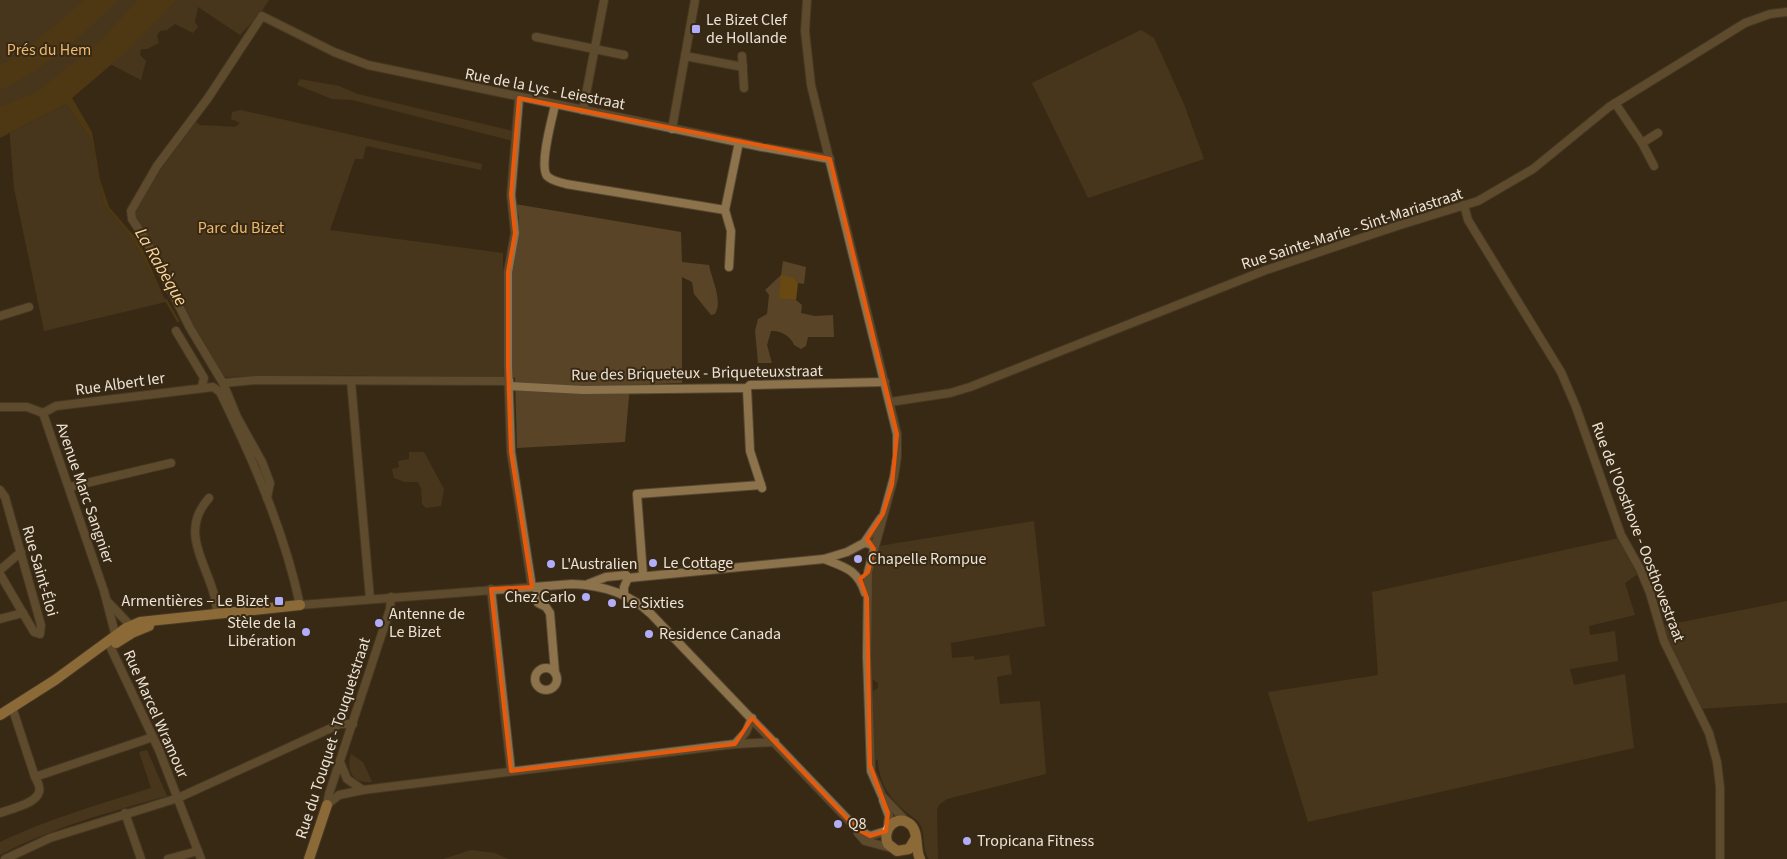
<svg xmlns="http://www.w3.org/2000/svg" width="1787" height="859" font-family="'Source Sans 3',sans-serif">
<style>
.green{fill:#594427}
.water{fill:#684912}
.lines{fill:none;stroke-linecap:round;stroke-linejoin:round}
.stream{stroke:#684912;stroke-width:2.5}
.minor-casing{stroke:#554733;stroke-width:10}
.major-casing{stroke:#554733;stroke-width:12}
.minor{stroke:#8d734c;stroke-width:8}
.major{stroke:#efb865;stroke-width:10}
.marked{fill:none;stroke:#e8590c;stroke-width:4;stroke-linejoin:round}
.poi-dot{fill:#b1adfa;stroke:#382914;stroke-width:2}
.labels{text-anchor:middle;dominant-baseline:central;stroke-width:4;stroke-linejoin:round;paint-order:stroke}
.poi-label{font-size:16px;fill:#ece3d6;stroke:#382914;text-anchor:start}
.park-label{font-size:16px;fill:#edba6e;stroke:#382914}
.street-label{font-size:16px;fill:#ece3d6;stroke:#382914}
.water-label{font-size:18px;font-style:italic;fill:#fcd398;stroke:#382914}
</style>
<rect width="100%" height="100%" fill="#382914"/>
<g class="green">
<path d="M0 0H168L0 133Z"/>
<path d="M177 0H269L260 14 240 35 198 7 195 22 198 27 193 33 175 24 167 30 160 31 157 36 159 43 147 49H141L140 55 146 61 141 80 110 64Z"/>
<path d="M1141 30 1154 38 1184 104 1204 159 1088 198 1032 83Z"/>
<path d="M300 79 339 86 358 94 513 131V141L352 100 332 99 297 85Z"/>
<path d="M66 104 91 139 104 205 134 242 166 302 44 331 14 188 10 138V133Z"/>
<path d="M240 110 482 164 481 170 366 146 363 159H355L330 230 503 253V381L349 375 222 377 190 321 158 254 134 216 140 198 195 121 200 125 235 127 240 123 231 119 232 112Z"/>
<path d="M515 204 681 232 682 262 709 265C712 280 723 301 715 314L711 315 694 294 692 282 682 277V383L630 385 625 442 517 448 515 378 511 376V272L519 234V217Z"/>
<path d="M783 261 806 267 804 284 798 283 795 278 779 297 796 300 802 305 801 313 815 316 833 315 834 337H808L806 346 801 349 794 345C791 336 780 330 771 331L767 345 772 363H758L755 331 758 319 767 314 769 295 765 290 781 275Z"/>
<path d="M409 452H424L444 489 441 506 426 508 422 504 421 488 418 482H405L394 478 392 469 399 467 398 461 409 459Z"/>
<path d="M1034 521 1045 626 951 643 952 658 974 656V660L1009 655 1012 674 997 677 1000 704 1040 701 1046 774 947 799 939 805 937 810 938 859H929C921 848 926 837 921 826 918 820 915 819 910 815 892 802 878 783 878 760L873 759 872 692 878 688V683L872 679V576L879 546Z"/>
<path d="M1619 538 1638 574 1625 583 1635 615 1589 626 1590 635 1615 631 1618 661 1570 669 1574 685 1625 674 1634 748 1308 822 1268 692 1378 675 1372 592Z"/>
<path d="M1787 601V703L1700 709 1661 626Z"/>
<path d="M147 750 167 796C110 812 53 827 0 855V842C48 819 100 804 151 788L139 752Z"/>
<path d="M351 754 363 762 372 782C352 784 346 770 351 754Z"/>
<path d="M471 850 495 853 508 859H443Z"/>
</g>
<g class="water">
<path d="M85 0H118C84 34 45 70 0 90V65L20 54Z"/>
<path d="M138 0H177L125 53 72 98 92 132 100 180 109 207 140 243 166 302 134 242 104 205 91 139 66 104 0 138V107L38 91 99 42Z"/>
<path d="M781 275 795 278 798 283 796 300 779 298Z"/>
</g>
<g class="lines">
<path class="stream" d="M166 300 178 321"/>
<g class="minor-casing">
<g id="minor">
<path d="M807 0 805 31 811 85 897 434V457L894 477 868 572 867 657 871 771 882 796 907 822"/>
<path d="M536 37 624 55"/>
<path d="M685 56 743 67"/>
<path d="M742 56 744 88"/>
<path d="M519 98 511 195 515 233 508 272V367L511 452 532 587"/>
<path d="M1615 103 1642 143 1658 133"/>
<path d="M555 105C552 119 539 165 547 176 552 181 559 182 566 184L725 210 731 231 729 267"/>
<path d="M583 110 604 0"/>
<path d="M672 129 695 0"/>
<path d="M1642 143 1654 166"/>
<path d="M1464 205 1468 220 1561 372 1576 407 1621 535 1640 569 1650 593 1664 641 1709 733 1717 762 1720 787V859"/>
<path d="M725 210 739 142"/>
<path d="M0 316 29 307"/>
<path d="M176 331 204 378 202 386"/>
<path d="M351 381 370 599"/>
<path d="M223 383 257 380 509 381"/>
<path d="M509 386 583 390 747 388 750 385 885 382"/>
<path d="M747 388 750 451 762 488"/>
<path d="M890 402 950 393 970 387 1266 270 1397 226 1478 201 1533 169 1609 107 1745 23 1770 14 1787 12"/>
<path d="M0 407H27L43 413 104 591 117 641"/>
<path d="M43 413 56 406 213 387 220 392C253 460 284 530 300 605L572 584C602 585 629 593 651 614L857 829 870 836 886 831"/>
<path d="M70 487 171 463"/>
<path d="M0 490 5 497 41 625 40 634 34 632 0 574"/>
<path d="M209 498C174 537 216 571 217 614"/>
<path d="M267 498 270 483 262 462 237 417 223 383 190 328 147 242 132 219 131 211 157 166 208 98 262 16 334 52 368 65 762 147 830 159"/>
<path d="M864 543 881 518"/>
<path d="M824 559C845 567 858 570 865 593"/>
<path d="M0 570 21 552"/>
<path d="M643 575 637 494 761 485"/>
<path d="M588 584 606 577 626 575 628 578 824 559 847 552 864 543 871 544 874 549"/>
<path d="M537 587 538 603 546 607 550 613 555 673"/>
<path d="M491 589 511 771"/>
<path d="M624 595V587L628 578"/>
<path d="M108 602 128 623 132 631"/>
<path d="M0 619 23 613"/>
<path d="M108 642 159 750 201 859"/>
<circle cx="546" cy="679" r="11"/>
<path d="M12 707 35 777"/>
<path d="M735 744 746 732 752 718"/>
<path d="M340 762 347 779 363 790"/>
<path d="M883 800 889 816 888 826"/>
<path d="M327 805 339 795 363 790 735 744 775 742"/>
<path d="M327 805 329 794 390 609 391 597"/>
<path d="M0 813C10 809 36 804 39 792 41 787 37 781 35 777L153 737"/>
<path d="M125 813 141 859"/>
<path d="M858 833 865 841 891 848"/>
<path d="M5 859 50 838 178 798 340 724H353"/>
<path d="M168 859 198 851"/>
</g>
</g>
<g class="major-casing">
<g id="major">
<path d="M116 643 132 633 149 626"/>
<path d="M0 715 55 680 126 628 140 622 300 605"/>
<path d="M915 839 909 849 897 851 888 844C881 830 897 812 911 825 919 833 915 849 920 859"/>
<path d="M309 859 327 805"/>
</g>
</g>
<use href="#minor" class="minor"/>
<use href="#major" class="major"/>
</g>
<path d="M0 0H1787V859H0ZM519 98 830 159 897 434 892 485 883 514 867 539 874 549 868 572 860 579 867 598 870 765 888 813 886 831 870 836 857 829 752 718 735 744 511 771 491 589 532 587 511 452 508 367V272L515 233 511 195Z" fill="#382914" fill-opacity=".55" fill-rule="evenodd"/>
<path class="marked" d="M519 98 830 159 897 434 892 485 883 514 867 539 874 549 868 572 860 579 867 598 870 765 888 813 886 831 870 836 857 829 752 718 735 744 511 771 491 589 532 587 511 452 508 367V272L515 233 511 195Z"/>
<g class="poi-dot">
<rect x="691" y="24" width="10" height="10" rx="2.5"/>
<circle cx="858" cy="559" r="5"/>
<circle cx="653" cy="563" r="5"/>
<circle cx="551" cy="564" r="5"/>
<circle cx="586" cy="597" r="5"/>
<rect x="274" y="596" width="10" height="10" rx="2.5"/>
<circle cx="612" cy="603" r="5"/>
<circle cx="379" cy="623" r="5"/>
<circle cx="306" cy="632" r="5"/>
<circle cx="649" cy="634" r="5"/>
<circle cx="838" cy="824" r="5"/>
<circle cx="967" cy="841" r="5"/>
</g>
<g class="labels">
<g class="poi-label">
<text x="706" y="20">Le Bizet Clef<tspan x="706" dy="18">de Hollande</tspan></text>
<text x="868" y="559">Chapelle Rompue</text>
<text x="663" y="563">Le Cottage</text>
<text x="561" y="564">L'Australien</text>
<text x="576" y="597" text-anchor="end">Chez Carlo</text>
<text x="269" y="601" text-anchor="end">Armentières – Le Bizet</text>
<text x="622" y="603">Le Sixties</text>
<text x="389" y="614">Antenne de<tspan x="389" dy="18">Le Bizet</tspan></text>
<text x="296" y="623" text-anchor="end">Stèle de la<tspan x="296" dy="18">Libération</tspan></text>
<text x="659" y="634">Residence Canada</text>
<text x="848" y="824">Q8</text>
<text x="977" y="841">Tropicana Fitness</text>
</g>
<g class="park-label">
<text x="49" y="50">Prés du Hem</text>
<text x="241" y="228">Parc du Bizet</text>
</g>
<g class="street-label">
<text transform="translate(545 89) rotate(11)">Rue de la Lys - Leiestraat</text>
<text transform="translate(1352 229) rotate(-18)">Rue Sainte-Marie - Sint-Mariastraat</text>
<text transform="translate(697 373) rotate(-1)">Rue des Briqueteux - Briqueteuxstraat</text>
<text transform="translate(120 384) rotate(-8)">Rue Albert Ier</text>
<text transform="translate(85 493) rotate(71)">Avenue Marc Sangnier</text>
<text transform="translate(1638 532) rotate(69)">Rue de l'Oosthove - Oosthovestraat</text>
<text transform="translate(40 571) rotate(74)">Rue Saint-Éloi</text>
<text transform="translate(156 714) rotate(66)">Rue Marcel Wramour</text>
<text transform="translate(333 738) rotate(-72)">Rue du Touquet - Touquetstraat</text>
</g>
<g class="water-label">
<text transform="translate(161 267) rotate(60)">La Rabèque</text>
</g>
</g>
</svg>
